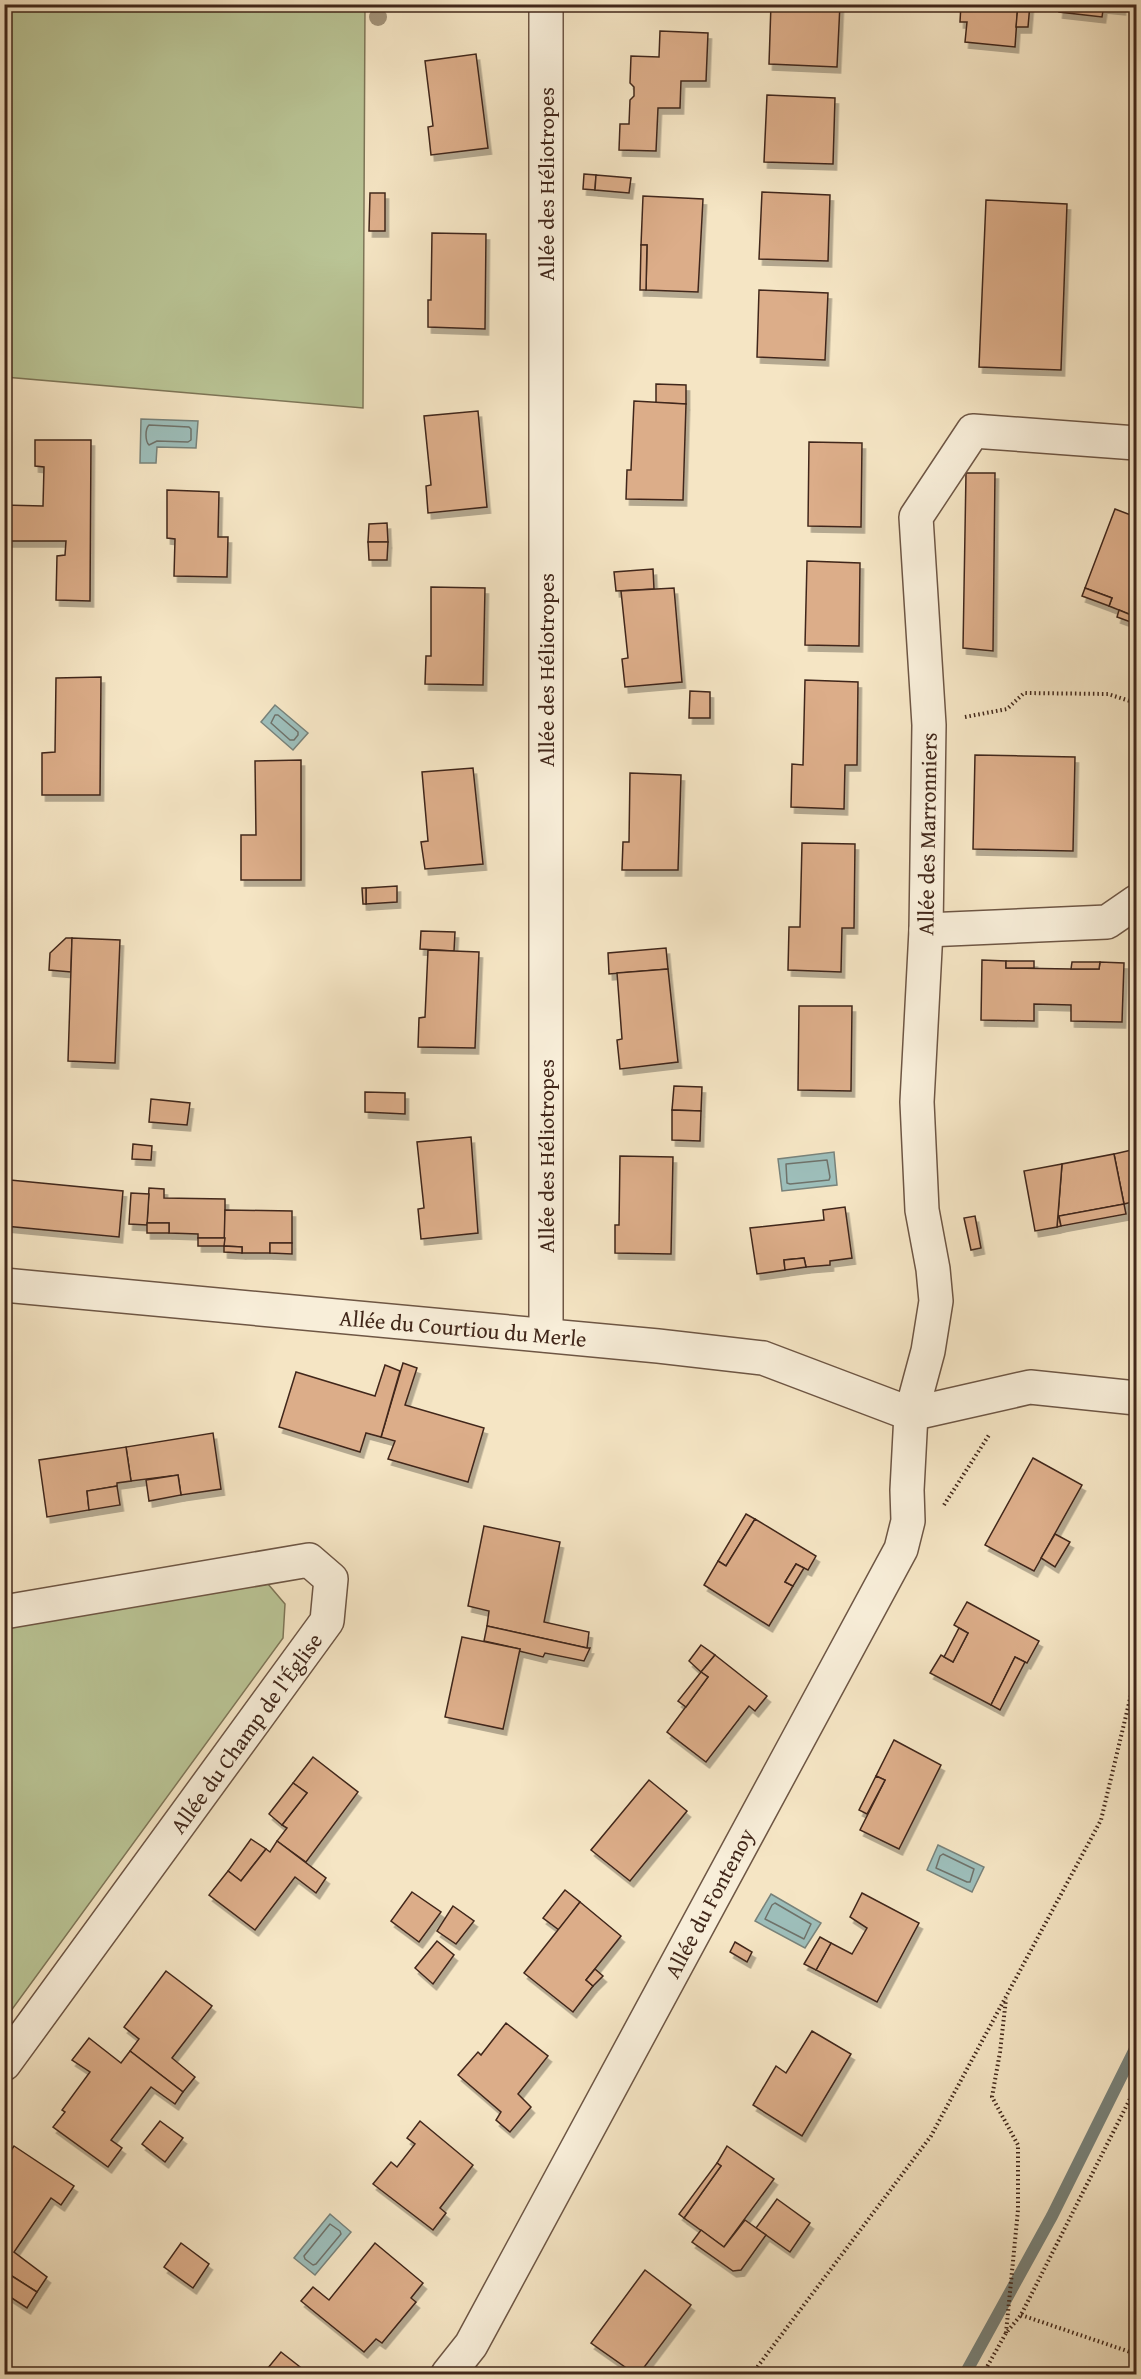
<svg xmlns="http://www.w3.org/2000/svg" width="1141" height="2379" font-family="'Gentium Book Plus',serif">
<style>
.green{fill:#bac596;stroke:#7e7658;stroke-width:1.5}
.water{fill:#9dbeba;stroke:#78827a;stroke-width:1.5}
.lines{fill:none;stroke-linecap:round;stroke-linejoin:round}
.shore{stroke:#6f726a;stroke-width:1.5}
.stream{stroke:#78827a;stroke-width:12}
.building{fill:#dcad89;stroke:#41271a;stroke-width:1.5;filter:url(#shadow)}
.minor-casing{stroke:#6e5644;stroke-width:36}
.path{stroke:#41271a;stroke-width:4;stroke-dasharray:1.5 3;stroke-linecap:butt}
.minor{stroke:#f8eed9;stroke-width:33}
.tree{fill:#a29278}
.labels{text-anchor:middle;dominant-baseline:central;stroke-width:4.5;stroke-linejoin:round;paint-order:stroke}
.street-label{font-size:22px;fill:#41271a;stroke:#f8eed9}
</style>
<defs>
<filter id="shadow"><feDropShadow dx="3.5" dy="6" stdDeviation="0" flood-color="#0004"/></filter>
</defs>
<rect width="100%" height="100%" fill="#f5e5c4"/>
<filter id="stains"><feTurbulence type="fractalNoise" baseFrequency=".00333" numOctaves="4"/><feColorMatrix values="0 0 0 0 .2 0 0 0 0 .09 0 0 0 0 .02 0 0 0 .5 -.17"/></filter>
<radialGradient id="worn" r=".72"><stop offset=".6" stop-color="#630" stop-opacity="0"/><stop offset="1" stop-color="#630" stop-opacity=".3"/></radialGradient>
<g class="green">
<path d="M4 5H365L363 408 5 377Z"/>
<path d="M268 1584 285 1604 283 1638 5 2019V1628Z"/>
</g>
<g class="water">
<path d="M4 405H11V463H5Z"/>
<path d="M141 419 198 421 196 448 157 447 156 463H140Z"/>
<path d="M275 705 308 733 293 750 261 722Z"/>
<path d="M834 1152 837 1185 782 1191 778 1159Z"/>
<path d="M938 1845 984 1867 972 1892 927 1870Z"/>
<path d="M771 1894 821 1923 805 1948 755 1921Z"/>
<path d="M330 2214 351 2232 315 2275 294 2258Z"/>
</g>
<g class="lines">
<g class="shore">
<path d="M149 425 189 427 191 429V440L188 442 157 441 149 445C145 441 145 429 149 425Z"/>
<path d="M275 715H278L298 732V735L294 740H290L271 723Z"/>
<path d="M827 1160 830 1177 829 1180 790 1184 787 1183 786 1164Z"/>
<path d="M943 1854 974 1869 970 1882H967L936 1868 940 1856Z"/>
<path d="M775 1903 811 1924 804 1939 765 1919 772 1905Z"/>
<path d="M330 2224 340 2231 341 2234 316 2264 313 2265 305 2259 304 2256Z"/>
</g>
<path class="stream" d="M965 2374 1052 2216 1136 2047"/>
</g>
<g class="building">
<path d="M771 4H840L837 67 769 64Z"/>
<path d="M961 4H1018L1015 47 965 42 967 22H960Z"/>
<path d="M1018 4H1030L1028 27H1016Z"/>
<path d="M1060 4H1104L1102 17 1059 12Z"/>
<path d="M1104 4H1122V9L1103 7Z"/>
<path d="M660 31 708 33 706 81H681L680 108H658L656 151 619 150 620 124H629L630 100 634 96V87L630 83 631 56 659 57Z"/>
<path d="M476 54 488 148 431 155 428 127 433 126 425 61Z"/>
<path d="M767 95 835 98 833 164 764 162Z"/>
<path d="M584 174 596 175 595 190 583 189Z"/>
<path d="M596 175 631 178 629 193 595 190Z"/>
<path d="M762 192 830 195 828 261 759 259Z"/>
<path d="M370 193H385V231H369Z"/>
<path d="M643 196 703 199 698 292 646 290 647 245H641Z"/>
<path d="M986 200 1067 204 1061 370 979 367Z"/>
<path d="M432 233 486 234 485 329 428 327V300H431Z"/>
<path d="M641 245H647L646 290H640Z"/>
<path d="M759 290 828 293 825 360 757 357Z"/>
<path d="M656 384 686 385V404L656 403Z"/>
<path d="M634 401 686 404 683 500 626 499 627 470H631Z"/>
<path d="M478 411 487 507 428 513 426 486 431 485 424 416Z"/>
<path d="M35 440H91L90 601 56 600 57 556 65 555 66 541H4V505L43 506 44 467 35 466Z"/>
<path d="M809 442 862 443 861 527 808 526Z"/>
<path d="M966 473H995L993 651 963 648Z"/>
<path d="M167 490 219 492 218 537H228L227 577 174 576 175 539 167 538Z"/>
<path d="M1115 509 1136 517V617L1109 606 1112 598 1085 588Z"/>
<path d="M387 523 388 542H368L369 524Z"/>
<path d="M368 542H388L387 560H369Z"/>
<path d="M807 561 860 563 859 646 805 645Z"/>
<path d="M653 569 654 589 616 591 614 572Z"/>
<path d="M431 587 485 588 483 685 425 684 426 656H431Z"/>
<path d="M674 588 682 682 625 687 622 659 628 658 621 591Z"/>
<path d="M1085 588 1112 598 1109 606 1082 596Z"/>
<path d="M1119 610 1136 617V624L1117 617Z"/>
<path d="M101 677 100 795H42V753L55 752 56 678Z"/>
<path d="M805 680 858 682 857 765H845L844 809 791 807 792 764 803 765Z"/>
<path d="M690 691 710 692V718H689Z"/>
<path d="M975 755 1075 757 1073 851 973 849Z"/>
<path d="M301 760V880H241V835H256L255 761Z"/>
<path d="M473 768 483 864 425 869 421 842 428 841 422 772Z"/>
<path d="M630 773 681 775 678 870H622L623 842H629Z"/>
<path d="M802 843 855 844 854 928H842L841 972 788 970 789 927H800Z"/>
<path d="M397 886V902L366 904V888Z"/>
<path d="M362 888H366V904H363Z"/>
<path d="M421 931 455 932 454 951 420 949Z"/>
<path d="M66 938H72L71 972 49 970 50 953Z"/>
<path d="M72 938 120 940 115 1063 68 1061Z"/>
<path d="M666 948 668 969 609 974 608 953Z"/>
<path d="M428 950 479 952 475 1048 418 1047 419 1018 425 1017Z"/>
<path d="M982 960 1006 961V968L1071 969H1099L1100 962 1124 963 1122 1022 1071 1021V1005L1034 1004V1021L981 1020Z"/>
<rect x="1006" y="961" width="28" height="7"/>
<path d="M1072 962H1100L1099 969H1071Z"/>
<path d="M668 969 678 1062 620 1069 617 1040 622 1039 617 973Z"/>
<path d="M799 1006H852L851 1091 798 1090Z"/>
<path d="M674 1086 702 1087 701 1111 672 1110Z"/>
<path d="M365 1092 405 1093V1114L365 1112Z"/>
<path d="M151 1099 190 1103 187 1125 149 1122Z"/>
<path d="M672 1110 701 1111 700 1141 672 1140Z"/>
<path d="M471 1137 478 1233 421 1239 418 1209 424 1208 417 1142Z"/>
<path d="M133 1144 152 1146 151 1160 132 1159Z"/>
<path d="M1136 1149V1201L1124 1204 1114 1154Z"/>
<path d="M1114 1154 1124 1204 1059 1216 1061 1226 1057 1227 1062 1164Z"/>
<path d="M620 1156 673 1157 671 1254 615 1253V1225H619Z"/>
<path d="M1062 1164 1057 1227 1035 1231 1024 1171Z"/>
<path d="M10 1180 123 1191 119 1237 5 1226Z"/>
<path d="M149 1188 164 1189V1198L225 1199V1238H198V1234L169 1233V1223H147Z"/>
<path d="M131 1193 149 1194 147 1225 129 1224Z"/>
<path d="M1124 1204 1126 1214 1061 1226 1059 1216Z"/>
<path d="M845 1207 852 1258 830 1261V1265L806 1267 804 1258 784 1260 785 1270 757 1274 750 1228 824 1220 823 1210Z"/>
<path d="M225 1210 292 1211V1243H270V1253H242V1247L224 1246Z"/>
<path d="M975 1216 981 1248 971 1250 964 1218Z"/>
<rect x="147" y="1223" width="22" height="10"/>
<path d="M198 1238H225L224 1246H198Z"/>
<path d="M270 1243H292V1254L270 1253Z"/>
<path d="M224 1246 242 1247V1253L224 1252Z"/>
<path d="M804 1258 806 1267 785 1270 784 1260Z"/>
<path d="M403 1363 417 1368 405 1405 484 1428 468 1482 388 1459 395 1441 381 1437Z"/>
<path d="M385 1365 400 1371 381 1437 366 1433 360 1452 279 1427 296 1372 375 1396Z"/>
<path d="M213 1433 221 1489 181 1495 178 1475 131 1481 126 1447Z"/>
<path d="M126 1447 131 1481 117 1483V1486L87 1491 89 1510 47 1517 39 1460Z"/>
<path d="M1033 1458 1082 1485 1034 1571 985 1545Z"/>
<path d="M178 1475 181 1495 149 1501 146 1480Z"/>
<path d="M117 1486 120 1505 89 1510 87 1491Z"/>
<path d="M746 1514 755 1519 726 1566 718 1561Z"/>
<path d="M755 1519 816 1556 808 1570 796 1564 785 1582 793 1586 769 1626 704 1585 718 1561 726 1566Z"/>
<path d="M484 1526 560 1542 544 1622 589 1632 587 1648 487 1626 489 1611 468 1606Z"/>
<path d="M1055 1534 1070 1542 1055 1567 1041 1558Z"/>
<path d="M796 1564 804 1568 793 1586 785 1582Z"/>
<path d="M967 1602 1039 1641 1027 1663 1015 1657 991 1705 930 1673 941 1655 953 1662 968 1633 954 1625Z"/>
<path d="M487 1626 587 1648H590L584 1661 545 1653 543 1657 519 1651 520 1649 484 1641Z"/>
<path d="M959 1628 968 1633 953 1662 944 1657Z"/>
<path d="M462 1637 520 1649 503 1729 445 1717Z"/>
<path d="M701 1645 715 1655 701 1672 689 1661Z"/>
<path d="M715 1655 767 1696 755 1711 749 1706 706 1762 667 1732 708 1677 701 1672Z"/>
<path d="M1015 1657 1025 1662 1000 1710 991 1705Z"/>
<path d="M701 1672 708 1677 686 1707 678 1701Z"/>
<path d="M894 1740 941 1765 899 1849 860 1830 885 1780 876 1776Z"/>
<path d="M313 1757 358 1792 306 1862 277 1841 287 1828 282 1825 307 1793 293 1783Z"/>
<path d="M876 1776 885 1780 867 1814 859 1810Z"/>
<path d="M649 1780 687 1811 630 1881 591 1850Z"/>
<path d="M293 1783 307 1793 282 1825 269 1814Z"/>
<path d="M251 1839 266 1849 241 1881 228 1871Z"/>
<path d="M277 1841 326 1878 316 1893 295 1877 255 1930 209 1895 228 1871 241 1881 266 1849 270 1852Z"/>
<path d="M565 1890 580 1902 559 1930 543 1918Z"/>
<path d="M412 1892 441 1912 419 1942 391 1921Z"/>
<path d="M862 1893 919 1923 877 2002 816 1970 831 1943 852 1954 867 1928 850 1917Z"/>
<path d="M580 1902 621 1936 586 1980 593 1986 573 2012 524 1973Z"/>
<path d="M453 1906 474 1921 456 1944 437 1931Z"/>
<path d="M820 1937 831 1943 816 1970 804 1964Z"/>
<path d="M437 1941 454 1955 433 1984 415 1968Z"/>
<path d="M735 1942 752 1952 747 1962 730 1952Z"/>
<path d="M595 1969 603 1976 593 1986 586 1980Z"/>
<path d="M166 1971 212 2006 172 2058 195 2077 183 2092 130 2051 139 2039 124 2027Z"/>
<path d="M506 2023 548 2056 518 2094 531 2107 510 2132 496 2120 501 2112 458 2075 478 2052 481 2055Z"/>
<path d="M812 2031 851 2054 802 2136 753 2105 776 2066 786 2073Z"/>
<path d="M89 2038 121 2063 130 2051 183 2092 175 2104 151 2087 111 2140 122 2148 108 2167 53 2127 65 2112 62 2110 90 2072 72 2060Z"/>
<path d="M160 2121 183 2138 165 2162 142 2144Z"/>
<path d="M420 2121 473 2165 440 2208 446 2213 433 2230 373 2184 391 2162 397 2167 415 2144 407 2138Z"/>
<path d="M14 2146 74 2186 61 2205 51 2198 14 2252 47 2277 37 2292 4 2271V2161Z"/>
<path d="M727 2146 774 2179 724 2247 684 2218 721 2166 717 2163Z"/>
<path d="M717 2163 721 2166 684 2218 679 2214Z"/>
<path d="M777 2199 810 2223 790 2252 756 2228Z"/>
<path d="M745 2220 766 2235 741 2270 733 2271 692 2242 701 2230 724 2247Z"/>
<path d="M181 2243 209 2264 193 2288 164 2267Z"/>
<path d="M375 2243 423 2283 411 2298 416 2302 382 2343 376 2339 364 2352 301 2301 313 2287 329 2300Z"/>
<path d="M645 2270 691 2305 639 2374H635L591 2343Z"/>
<path d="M4 2271 37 2292 27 2308 4 2293Z"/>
<path d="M281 2352 309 2374H263Z"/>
</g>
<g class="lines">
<g class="minor-casing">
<g id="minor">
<path d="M546 4V1335"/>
<path d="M926 930 1107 922 1136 902"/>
<path d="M4 1285 658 1346 763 1358 911 1414"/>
<path d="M911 1414 1030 1387 1136 1398"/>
<path d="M4 1612 309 1560 331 1579 327 1621 4 2064"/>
<path d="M448 2374 471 2345 901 1549 908 1521 907 1490 911 1414 928 1351 936 1301 933 1269 922 1210 917 1102 926 930 929 725 916 517 973 431 1136 443"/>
</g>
</g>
<g class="path">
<path d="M965 717 1007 709 1024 693 1108 694 1136 703"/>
<path d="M944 1505 989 1435"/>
<path d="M1021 2315 1136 2354"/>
<path d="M1006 2333 1018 2210V2145L992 2097 1000 2052 1006 1999"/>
<path d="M752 2374 931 2136 1101 1820 1136 1674"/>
<path d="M983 2374 1006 2333 1021 2315 1136 2087"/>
</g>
<use href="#minor" class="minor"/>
</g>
<circle class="tree" cx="378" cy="17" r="9"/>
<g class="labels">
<g class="street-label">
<text transform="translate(546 184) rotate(-90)">Allée des Héliotropes</text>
<text transform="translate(546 670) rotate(-90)">Allée des Héliotropes</text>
<text transform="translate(927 834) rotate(-89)">Allée des Marronniers</text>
<text transform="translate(546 1156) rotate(-90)">Allée des Héliotropes</text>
<text transform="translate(463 1328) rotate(5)">Allée du Courtiou du Merle</text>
<text transform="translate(246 1733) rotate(-54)">Allée du Champ de l'Église</text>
<text transform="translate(709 1903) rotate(-62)">Allée du Fontenoy</text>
</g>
</g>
<rect width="1141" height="2379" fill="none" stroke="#f5e5c4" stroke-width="24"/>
<rect x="6" y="6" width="1129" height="2367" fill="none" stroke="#41271a" stroke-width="3"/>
<rect x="12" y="12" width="1117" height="2355" fill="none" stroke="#41271a" stroke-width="1.5"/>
<rect width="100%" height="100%" filter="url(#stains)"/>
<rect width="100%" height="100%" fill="url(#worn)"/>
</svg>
